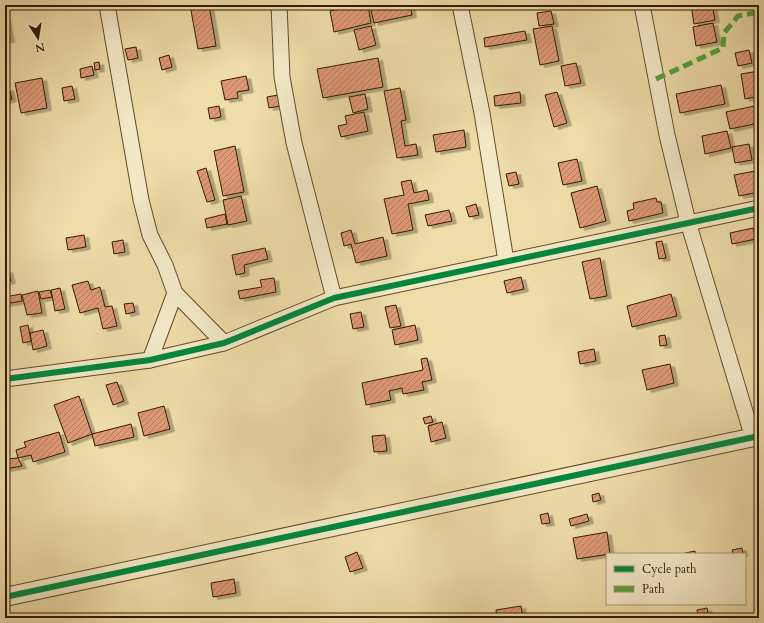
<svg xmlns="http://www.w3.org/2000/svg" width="764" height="623" font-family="Cardo,serif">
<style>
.building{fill:url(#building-hatch);stroke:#301b00;filter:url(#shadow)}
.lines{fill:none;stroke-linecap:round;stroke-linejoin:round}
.minor-casing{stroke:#604c2a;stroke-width:17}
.tertiary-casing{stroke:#604c2a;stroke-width:20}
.minor{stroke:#f4e9c7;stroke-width:15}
.tertiary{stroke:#f4e9c7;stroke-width:18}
.quiet{stroke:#52a13c;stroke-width:5;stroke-dasharray:10 5;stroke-linecap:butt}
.cycleway-casing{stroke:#f4e9c7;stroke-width:8}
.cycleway{stroke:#00873e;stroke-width:6}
</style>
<defs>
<pattern id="building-hatch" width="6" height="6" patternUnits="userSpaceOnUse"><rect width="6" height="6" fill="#df9976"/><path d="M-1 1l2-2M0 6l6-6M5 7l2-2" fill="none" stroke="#b57c5e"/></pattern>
<filter id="shadow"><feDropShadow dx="4.5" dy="2.5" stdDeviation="0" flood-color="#0004"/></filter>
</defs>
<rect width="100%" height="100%" fill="#eedda9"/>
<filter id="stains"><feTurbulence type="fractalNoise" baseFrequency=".005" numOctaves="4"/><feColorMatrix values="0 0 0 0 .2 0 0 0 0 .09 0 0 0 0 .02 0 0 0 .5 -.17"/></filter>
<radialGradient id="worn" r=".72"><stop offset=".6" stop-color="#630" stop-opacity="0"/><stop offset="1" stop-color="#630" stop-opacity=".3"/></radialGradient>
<g class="building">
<path d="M190 5H209L216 46 198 49Z"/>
<path d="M358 5H368L371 23 334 32 330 11Z"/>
<path d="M376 5H410L412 15 374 23 370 6Z"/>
<path d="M691 5H712L715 20 694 24Z"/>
<path d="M551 11 554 24 539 26 537 13Z"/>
<path d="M5 12 10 40H5Z"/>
<path d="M713 23 717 42 696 46 693 27Z"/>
<path d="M371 26 376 45 359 50 354 30Z"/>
<path d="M552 26 559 61 540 65 533 29Z"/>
<path d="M525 31 527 40 485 47 484 38Z"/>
<path d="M136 47 138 58 128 60 125 49Z"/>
<path d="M749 50 752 63 738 66 735 53Z"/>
<path d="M169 55 172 67 162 70 159 58Z"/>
<path d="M378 58 383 87 323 98 317 69Z"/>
<path d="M99 62 100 69 95 70 94 63Z"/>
<path d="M576 63 581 83 565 86 561 66Z"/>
<path d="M92 66 94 75 81 78 80 69Z"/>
<path d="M759 71V96L745 99 741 74Z"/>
<path d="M246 76 249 90 237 92 238 98 225 100 221 81Z"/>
<path d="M42 78 47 108 21 113 15 83Z"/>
<path d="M721 85 725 104 680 113 676 94Z"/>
<path d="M72 86 75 99 64 101 62 88Z"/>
<path d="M9 88 12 99 5 101V89Z"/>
<path d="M400 88 406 120 401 121 405 146 416 144 418 155 397 158 384 91Z"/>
<path d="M520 92 521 103 495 106 494 96Z"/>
<path d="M557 92 567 123 554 127 545 95Z"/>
<path d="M365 94 368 109 353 113 349 97Z"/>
<path d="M278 95 280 106 269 108 267 97Z"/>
<path d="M759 105V123L730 129 726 112Z"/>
<path d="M219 106 221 117 210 119 208 108Z"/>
<path d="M364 112 368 131 341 137 338 126 347 124 345 116Z"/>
<path d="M464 130 466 147 436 152 433 135Z"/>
<path d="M727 131 731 148 705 154 702 136Z"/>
<path d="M749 144 752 160 735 163 732 147Z"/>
<path d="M235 146 244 192 223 196 214 151Z"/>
<path d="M577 159 582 181 563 185 558 163Z"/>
<path d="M206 168 215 200 207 202 197 171Z"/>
<path d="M755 171 759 192 739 196 734 175Z"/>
<path d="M516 172 519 184 509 186 506 174Z"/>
<path d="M411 180 414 193 427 190 429 200 408 204 413 230 392 234 384 199 404 195 401 182Z"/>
<path d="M597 186 606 221 580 228 571 193Z"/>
<path d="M241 196 247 221 228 225 223 200Z"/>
<path d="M656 198 657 202H661L663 213 629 221 627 211 634 209 633 203Z"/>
<path d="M476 204 479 215 469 217 466 207Z"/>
<path d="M449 210 452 221 428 226 425 215Z"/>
<path d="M225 214 227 224 207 228 205 219Z"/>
<path d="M753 228 756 239 732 244 730 233Z"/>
<path d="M351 230 355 244 383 237 387 256 356 263 351 244 344 246 341 233Z"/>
<path d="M84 235 86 247 68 250 66 238Z"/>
<path d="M123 240 125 252 114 254 112 242Z"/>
<path d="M662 241 666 258 659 259 656 242Z"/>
<path d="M265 248 268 259 244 265 245 273 236 275 232 255Z"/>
<path d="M600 258 607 296 590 299 582 262Z"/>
<path d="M8 270 11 281 5 282V271Z"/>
<path d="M521 277 524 289 507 293 504 281Z"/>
<path d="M274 278 276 292 240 299 238 291 262 287 260 280Z"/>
<path d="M88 281 91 290 100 287 105 307 112 306 117 326 103 329 98 308 80 313 72 285Z"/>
<path d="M60 288 65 309 55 311 51 290Z"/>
<path d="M50 290 52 297 41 299 39 292Z"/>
<path d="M38 291 42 313 27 315 22 295Z"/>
<path d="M21 294 22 301 5 304V297Z"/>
<path d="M671 294 677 316 632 327 627 306Z"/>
<path d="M133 303 135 312 126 314 124 304Z"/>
<path d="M396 305 401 326 390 328 385 307Z"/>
<path d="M361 312 364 327 353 329 350 314Z"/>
<path d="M28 325 31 341 23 343 20 327Z"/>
<path d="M415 325 418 340 395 345 392 330Z"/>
<path d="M43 330 47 346 33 350 30 333Z"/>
<path d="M665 335 667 345 660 346 659 336Z"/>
<path d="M594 349 596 361 580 364 578 352Z"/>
<path d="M427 358 432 380 422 382 424 390 403 394 402 388 389 391 391 400 366 405 362 383 423 370 421 359Z"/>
<path d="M670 364 674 383 647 390 642 370Z"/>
<path d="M117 382 124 401 113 405 106 385Z"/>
<path d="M79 396 92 434 68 443 54 405Z"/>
<path d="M164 406 170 429 144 436 138 413Z"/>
<path d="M431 416 433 422 425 424 423 418Z"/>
<path d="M442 422 446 438 431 442 428 426Z"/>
<path d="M131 424 134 437 95 446 92 434Z"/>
<path d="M59 432 65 452 33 462 31 455 18 458 16 450 26 447 24 442Z"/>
<path d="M385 435 387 451 374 452 372 436Z"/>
<path d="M18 458 22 466 5 469V459Z"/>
<path d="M599 493 601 500 593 502 592 495Z"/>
<path d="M548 513 550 523 542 524 540 515Z"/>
<path d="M587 514 589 521 571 526 569 519Z"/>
<path d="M607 532 610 554 577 559 573 538Z"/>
<path d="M742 548 743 554H733L732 550Z"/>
<path d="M695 551 696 554H681Z"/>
<path d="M357 552 363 568 350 572 345 557Z"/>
<path d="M234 579 236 593 213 597 211 583Z"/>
<path d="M521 606 523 618H497L496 610Z"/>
<path d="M707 608 709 618H698L697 610Z"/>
</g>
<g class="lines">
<g class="minor-casing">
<g id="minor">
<path d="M107 5 141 200 150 235 165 265 175 293 150 360"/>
<path d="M279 5 282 77 294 143 334 298"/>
<path d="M460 5 482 113 506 261"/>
<path d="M642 5 667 135 688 222 753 438"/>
<path d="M175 293 224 343"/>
<path d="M5 379 150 360 224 343 334 298 759 208"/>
</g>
</g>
<g class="tertiary-casing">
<path id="tertiary" d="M5 597 759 436"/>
</g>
<use href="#minor" class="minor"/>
<use href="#tertiary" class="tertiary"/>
<path class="quiet" d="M656 79 723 48 724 33 738 16 759 12"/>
<g class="cycleway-casing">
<g id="cycleway">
<path d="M5 379 150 360 224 343 334 298 759 208"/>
<path d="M5 597 759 436"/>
</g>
</g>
<use href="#cycleway" class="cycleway"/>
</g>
<rect width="764" height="623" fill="none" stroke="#eedda9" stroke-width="20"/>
<rect x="6" y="6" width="752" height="611" fill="none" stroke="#301b00" stroke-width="2"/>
<rect x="10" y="10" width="744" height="603" fill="none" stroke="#301b00"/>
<rect x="606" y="553" width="140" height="52" fill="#f4e9c7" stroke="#a69777"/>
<rect x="614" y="566" width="20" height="6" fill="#00873e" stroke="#a69777"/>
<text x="642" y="573" font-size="12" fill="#301b00">Cycle path</text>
<rect x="614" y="586" width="20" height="6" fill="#52a13c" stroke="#a69777"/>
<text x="642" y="593" font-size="12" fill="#301b00">Path</text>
<g transform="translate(38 38) rotate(168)" stroke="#f4e9c7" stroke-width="3" paint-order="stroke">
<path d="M0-3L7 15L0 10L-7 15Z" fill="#301b00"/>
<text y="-6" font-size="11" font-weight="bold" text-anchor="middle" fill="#301b00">N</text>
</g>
<rect width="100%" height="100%" filter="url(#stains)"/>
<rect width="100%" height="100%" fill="url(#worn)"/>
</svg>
